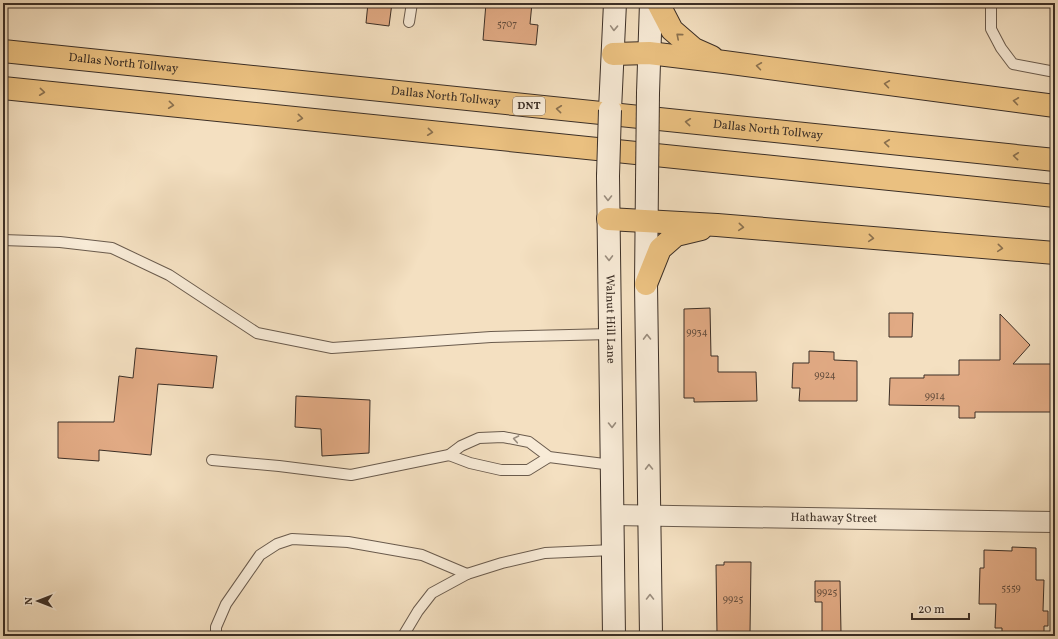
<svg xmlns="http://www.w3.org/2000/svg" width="1058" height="639" font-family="Vollkorn,serif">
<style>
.building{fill:#e1aa84;stroke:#3c2f26}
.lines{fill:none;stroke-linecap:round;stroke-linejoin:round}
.lane-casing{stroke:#6a5b4d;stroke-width:12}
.street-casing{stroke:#6a5b4d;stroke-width:22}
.secondary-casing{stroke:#3c2f26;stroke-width:24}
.highway-casing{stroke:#3c2f26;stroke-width:24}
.lane{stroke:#f8ebd7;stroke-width:10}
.street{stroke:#f8ebd7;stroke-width:20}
.secondary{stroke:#f8ebd7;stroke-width:22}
.highway{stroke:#eac080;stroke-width:22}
.secondary-bridge-casing{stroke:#3c2f26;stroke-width:24;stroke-linecap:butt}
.secondary-bridge{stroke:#f8ebd7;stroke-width:22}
.oneway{stroke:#9a8d7e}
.oneway2{stroke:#8a704e}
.labels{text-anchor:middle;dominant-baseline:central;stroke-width:3;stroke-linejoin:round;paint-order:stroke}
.number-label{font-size:10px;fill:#654e3e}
.shield{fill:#f8ebd7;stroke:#74675b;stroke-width:1}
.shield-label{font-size:11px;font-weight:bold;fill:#3c2f26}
.street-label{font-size:12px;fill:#3c2f26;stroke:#f8ebd7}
</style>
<rect width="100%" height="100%" fill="#f4e0c1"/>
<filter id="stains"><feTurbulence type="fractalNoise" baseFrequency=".005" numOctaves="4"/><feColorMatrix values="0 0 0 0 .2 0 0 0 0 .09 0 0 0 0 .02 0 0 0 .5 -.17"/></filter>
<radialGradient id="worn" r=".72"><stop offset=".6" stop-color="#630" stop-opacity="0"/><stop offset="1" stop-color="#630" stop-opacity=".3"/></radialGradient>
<g class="building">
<path d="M368 3H392L389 26 366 23Z"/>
<path d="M486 3H532L530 24 538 25 536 45 483 40Z"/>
<path d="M710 308 711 356H718V372H756L757 401 694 402V398H684V309Z"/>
<path d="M889 313H913L912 337H889Z"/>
<path d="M1000 314 1030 345 1013 364H1055V412H975V418H959V406L889 405 890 378H924V375H959V360H1000Z"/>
<path d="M136 348 217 356 213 388 158 384 151 455 99 450V461L58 458V422H114L119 376 133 378Z"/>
<path d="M809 351 834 352V360L857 361V401H799L800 388H792L793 363H809Z"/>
<path d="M296 396 370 400 369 453 322 456 321 429 295 427Z"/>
<path d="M1012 547 1036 548V580H1044L1043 611H1048V626H1044V636H1002V628H995L996 604H979L980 568H984V550L1012 551Z"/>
<path d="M724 562H751L750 633H717L716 565H724Z"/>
<path d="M815 581H840L841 632H822V602H815Z"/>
</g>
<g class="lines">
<g class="lane-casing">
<g id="lane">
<path d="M991 3V29L1001 48 1013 64 1055 72"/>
<path d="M409 22 412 3"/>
<path d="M3 240 60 242 112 248 169 275 257 333 332 348 491 337 610 334"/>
<path d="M449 455 470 463 501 470H528L549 457"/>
<path d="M212 460 279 466 351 475 449 455 461 446 479 438 503 437 529 442 549 457 612 465"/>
<path d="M216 636V627L226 604 260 555 277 544 292 539 348 542 422 555 467 574"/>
<path d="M403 636 418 611 432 593 467 574 502 563 545 553 613 550"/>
</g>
</g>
<g class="street-casing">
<g id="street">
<path id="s1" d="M613 515 1055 522"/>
</g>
</g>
<g class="secondary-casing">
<g id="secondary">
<path d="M648 93 651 3"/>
<path d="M610 110 615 3"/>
<path id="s2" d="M608 176 614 636"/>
<path d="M647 182 646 284 651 636"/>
</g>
</g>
<g class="highway-casing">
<g id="highway">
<path d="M658 3 672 30 694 49 712 57"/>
<path id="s3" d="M3 51 1055 160"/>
<path d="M613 54 649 53 724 62 1055 106"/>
<path d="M3 88 1055 196"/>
<path d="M608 219 717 225 1055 253"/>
<path d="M646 284 660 249 676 235 701 229"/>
</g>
</g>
<use href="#lane" class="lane"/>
<use href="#street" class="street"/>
<use href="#secondary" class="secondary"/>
<use href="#highway" class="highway"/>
<g class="secondary-bridge-casing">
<g id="secondary-bridge">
<path d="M608 176 610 110"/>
<path d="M647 182 648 93"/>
</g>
</g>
<use href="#secondary-bridge" class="secondary-bridge"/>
</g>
<defs><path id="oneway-chevron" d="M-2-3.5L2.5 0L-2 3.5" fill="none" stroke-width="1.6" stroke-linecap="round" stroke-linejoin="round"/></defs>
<g class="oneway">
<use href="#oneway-chevron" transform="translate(614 28) rotate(92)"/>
<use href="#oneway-chevron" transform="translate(608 198) rotate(90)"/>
<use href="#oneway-chevron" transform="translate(609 258) rotate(89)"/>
<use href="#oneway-chevron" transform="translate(647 337) rotate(-91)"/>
<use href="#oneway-chevron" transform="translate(612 425) rotate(89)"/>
<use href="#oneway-chevron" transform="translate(516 439) rotate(-169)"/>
<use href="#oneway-chevron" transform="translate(649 467) rotate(-91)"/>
<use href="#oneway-chevron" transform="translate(650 597) rotate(-90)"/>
</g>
<g class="oneway2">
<use href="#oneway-chevron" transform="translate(679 36) rotate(-139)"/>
<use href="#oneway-chevron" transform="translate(759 66) rotate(-172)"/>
<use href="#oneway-chevron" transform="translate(887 84) rotate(-172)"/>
<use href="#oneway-chevron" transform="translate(42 92) rotate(6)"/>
<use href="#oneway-chevron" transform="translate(1016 101) rotate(-172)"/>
<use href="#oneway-chevron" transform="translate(171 105) rotate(6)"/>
<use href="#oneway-chevron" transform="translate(559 109) rotate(-174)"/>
<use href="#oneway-chevron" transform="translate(300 118) rotate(6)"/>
<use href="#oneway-chevron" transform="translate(688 122) rotate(-174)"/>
<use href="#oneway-chevron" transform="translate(430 132) rotate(6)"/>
<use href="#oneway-chevron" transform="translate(887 143) rotate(-174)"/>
<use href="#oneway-chevron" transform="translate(1016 156) rotate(-174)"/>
<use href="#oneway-chevron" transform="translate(741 227) rotate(5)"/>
<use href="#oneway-chevron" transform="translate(871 238) rotate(5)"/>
<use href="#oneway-chevron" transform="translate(1000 248) rotate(5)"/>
</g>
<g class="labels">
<g class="number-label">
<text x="507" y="24">5707</text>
<text x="697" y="332">9934</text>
<text x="825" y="375">9924</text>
<text x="935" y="396">9914</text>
<text x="1011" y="588">5559</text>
<text x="827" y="592">9925</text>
<text x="733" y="599">9925</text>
</g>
<rect class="shield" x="513" y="97" width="32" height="18" rx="3"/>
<g class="shield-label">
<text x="529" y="106">DNT</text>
</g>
<g class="street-label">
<text stroke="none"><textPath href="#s3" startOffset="121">Dallas North Tollway</textPath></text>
<text stroke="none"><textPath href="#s3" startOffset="445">Dallas North Tollway</textPath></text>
<text stroke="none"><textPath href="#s3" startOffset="769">Dallas North Tollway</textPath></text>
<text stroke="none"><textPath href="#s2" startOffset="143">Walnut Hill Lane</textPath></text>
<text stroke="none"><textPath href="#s1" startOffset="221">Hathaway Street</textPath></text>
</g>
</g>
<rect width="1058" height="639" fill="none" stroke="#f4e0c1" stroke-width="16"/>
<rect x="4" y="4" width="1050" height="631" fill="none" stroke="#3c2f26" stroke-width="2"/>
<rect x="8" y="8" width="1042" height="623" fill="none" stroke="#3c2f26"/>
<g transform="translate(38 601) rotate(270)" stroke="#f8ebd7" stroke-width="3" paint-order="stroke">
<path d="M0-3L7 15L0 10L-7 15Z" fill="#3c2f26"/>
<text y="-6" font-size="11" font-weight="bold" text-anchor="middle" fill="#3c2f26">N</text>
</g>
<path d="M912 613v6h57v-6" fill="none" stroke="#3c2f26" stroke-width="2"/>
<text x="918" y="613" font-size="12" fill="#3c2f26" stroke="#f8ebd7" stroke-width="3" paint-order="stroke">20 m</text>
<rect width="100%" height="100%" filter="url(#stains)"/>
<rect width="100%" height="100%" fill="url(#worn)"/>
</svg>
